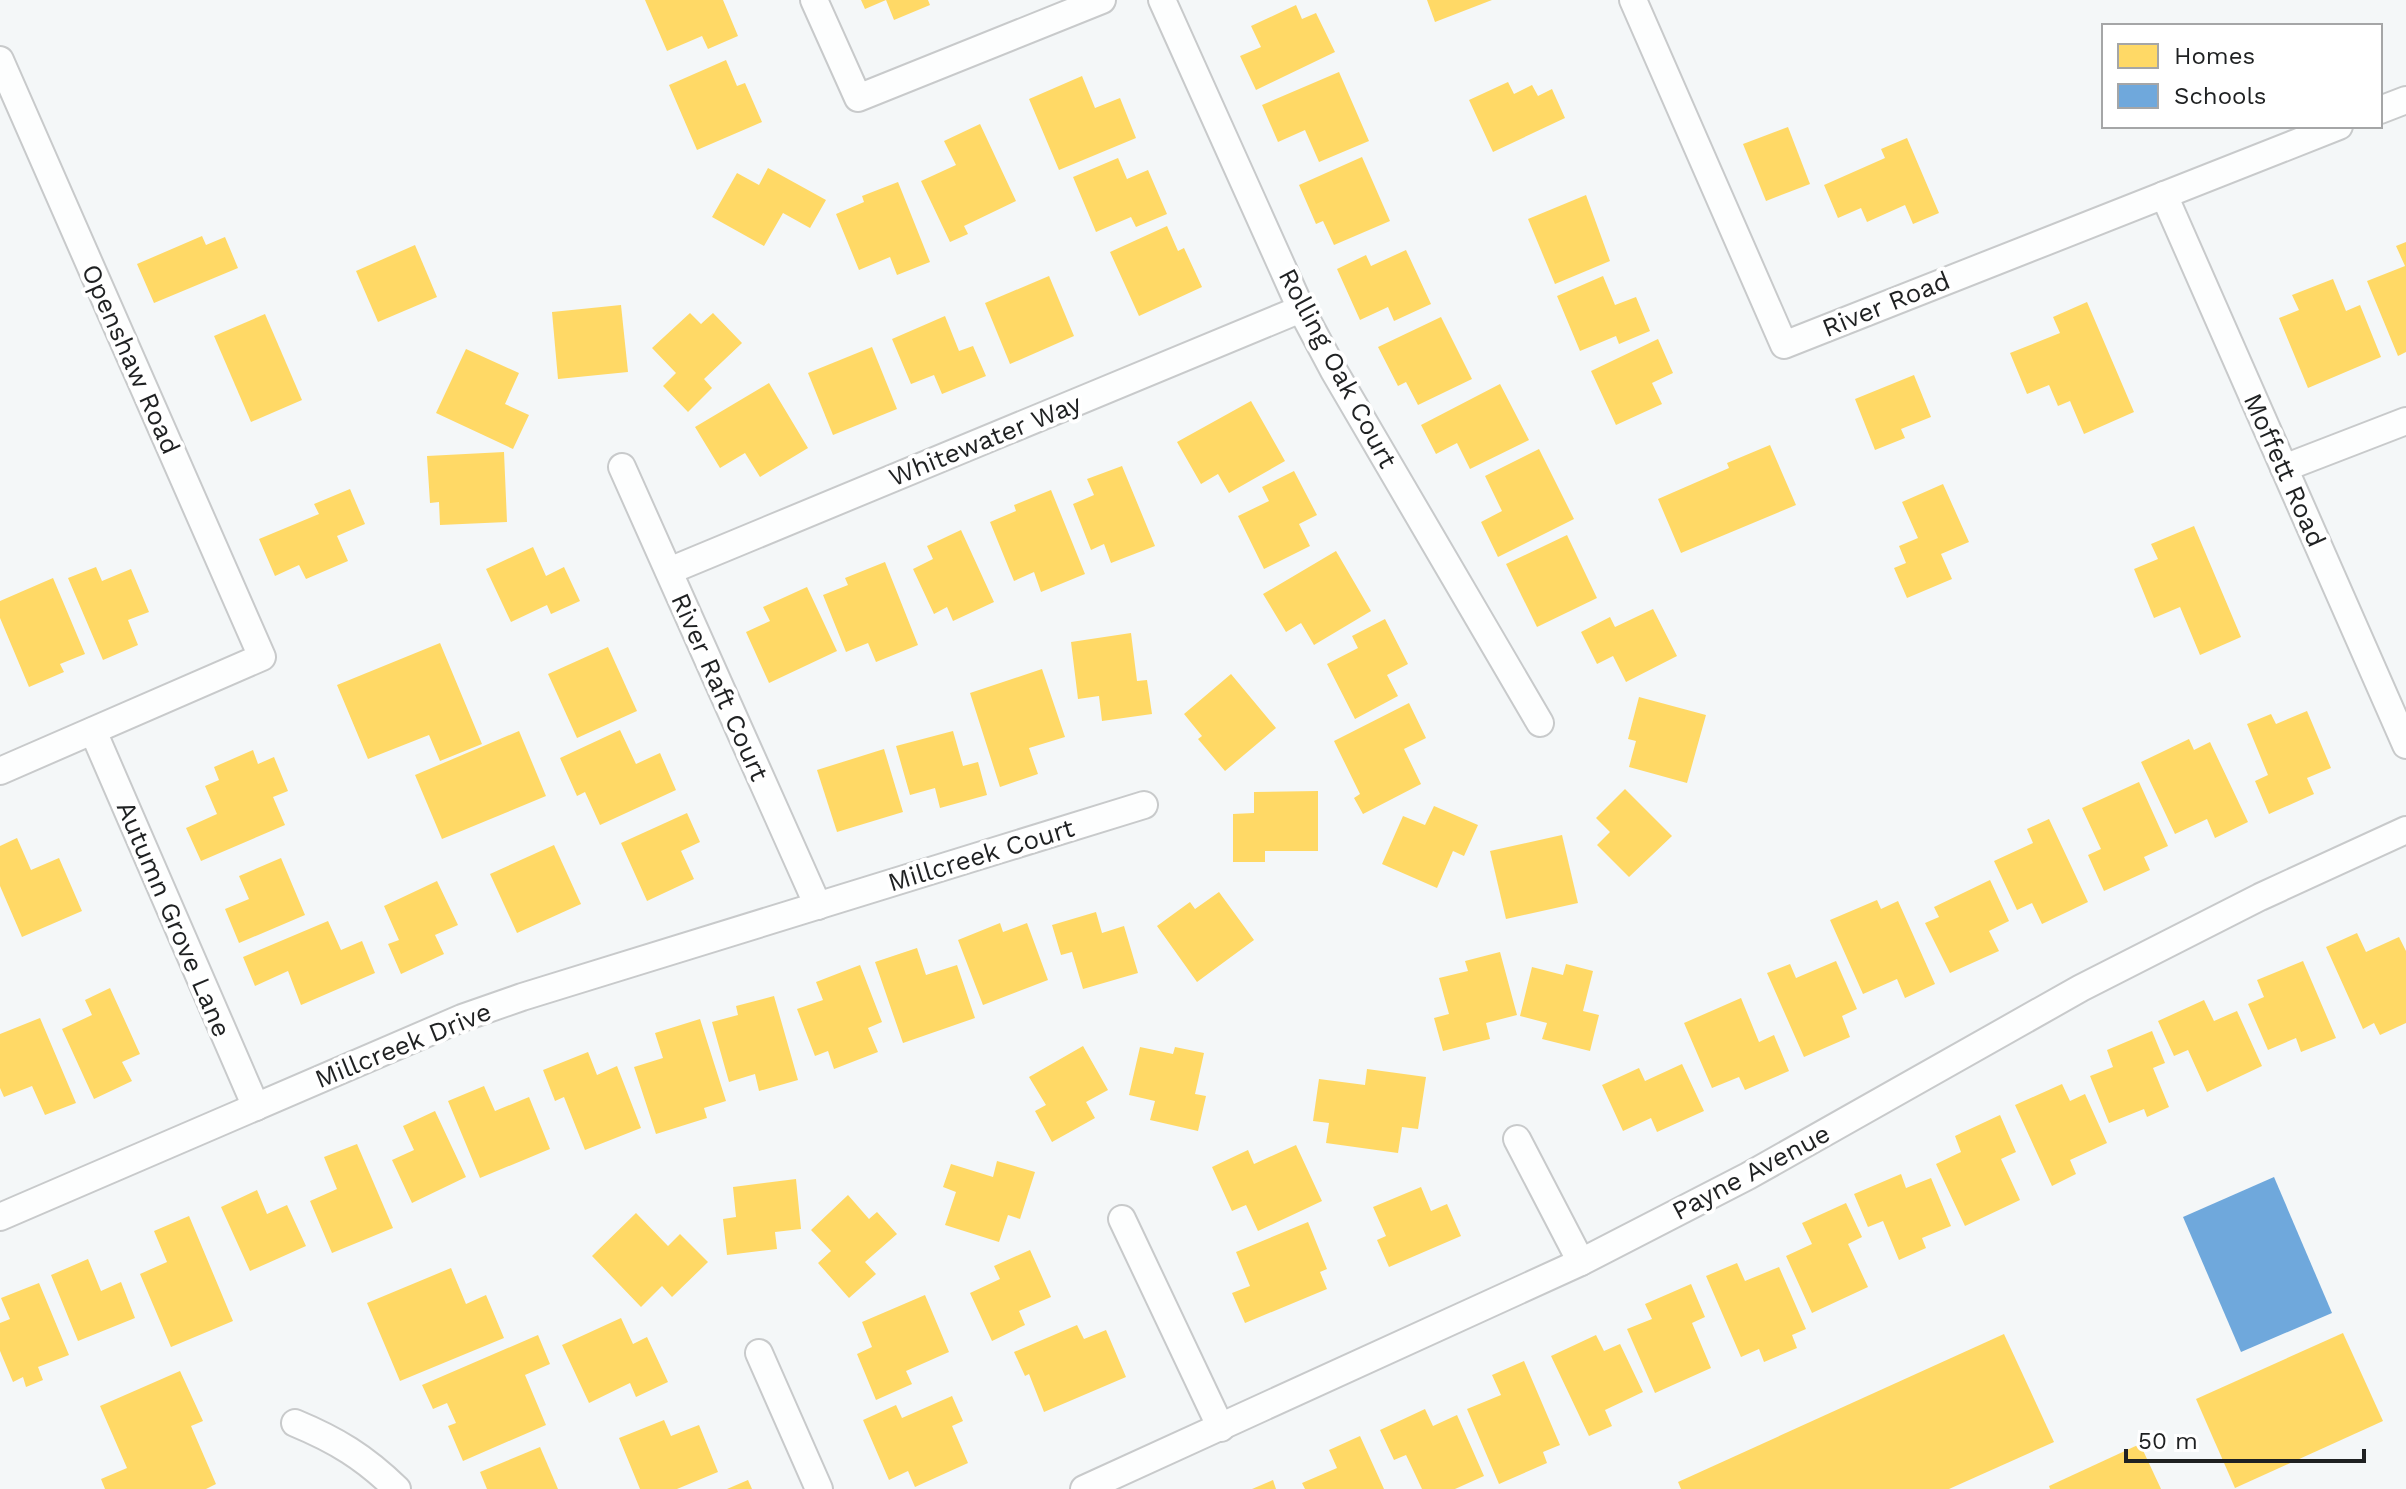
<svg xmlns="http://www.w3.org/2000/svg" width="2406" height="1489" font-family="'Work Sans',sans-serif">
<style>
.homes{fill:#ffd966}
.schools{fill:#6fa8dc}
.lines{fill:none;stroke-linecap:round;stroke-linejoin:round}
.street-casing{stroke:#c8cacb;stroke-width:30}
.street{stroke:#fdfefe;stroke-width:26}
.labels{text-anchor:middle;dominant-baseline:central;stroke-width:8;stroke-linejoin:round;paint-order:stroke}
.street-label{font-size:26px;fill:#1f2122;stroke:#fff}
</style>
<rect width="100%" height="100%" fill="#f4f7f8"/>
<g class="homes">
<path d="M645 0H723L738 36 708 49 702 36 667 51Z"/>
<path d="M861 0H928L930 5 894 20 886 0 865 9Z"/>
<path d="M1427 0H1492L1435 22Z"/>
<path d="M1296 5 1302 19 1316 13 1335 52 1256 90 1240 56 1261 47 1251 26Z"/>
<path d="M726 60 737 86 745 83 762 122 697 150 669 85Z"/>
<path d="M1339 72 1369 141 1319 162 1305 130 1278 142 1262 105Z"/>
<path d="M1082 76 1095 108 1120 98 1136 138 1059 170 1029 99Z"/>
<path d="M1508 82 1514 94 1532 85 1538 96 1552 89 1565 118 1493 152 1469 100Z"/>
<path d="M980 124 1016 201 964 226 968 234 950 242 921 181 956 165 944 141Z"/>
<path d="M1788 127 1810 184 1766 201 1743 144Z"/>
<path d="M1907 138 1939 213 1913 224 1905 205 1867 222 1861 208 1838 218 1824 185 1885 158 1881 149Z"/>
<path d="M1362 157 1390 221 1334 245 1323 221 1316 224 1299 185Z"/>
<path d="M1118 158 1127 179 1148 170 1167 214 1136 227 1131 217 1096 232 1073 177Z"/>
<path d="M768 168 826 200 810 228 783 213 764 246 712 217 737 173 759 185Z"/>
<path d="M898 182 930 262 897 275 890 257 859 270 836 214 864 202 862 196Z"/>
<path d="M1586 195 1610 261 1555 284 1528 219Z"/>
<path d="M1167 226 1178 251 1184 248 1202 287 1139 316 1110 252Z"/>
<path d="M202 236 206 245 225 237 238 268 154 303 137 264Z"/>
<path d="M2406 242V352L2398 356 2367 281 2405 266 2396 246Z"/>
<path d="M415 245 437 297 378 322 356 271Z"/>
<path d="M1406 250 1431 304 1394 321 1388 307 1360 320 1337 269 1366 255 1371 266Z"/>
<path d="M1049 276 1074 336 1010 364 985 303Z"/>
<path d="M1603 276 1615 305 1636 297 1650 331 1619 344 1616 336 1580 351 1557 296Z"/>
<path d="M2333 279 2346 311 2360 305 2381 357 2308 388 2279 318 2299 310 2292 295Z"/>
<path d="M2087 302 2134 412 2084 434 2070 401 2058 406 2049 385 2027 394 2010 353 2060 333 2053 317Z"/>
<path d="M621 305 628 372 558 379 552 312Z"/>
<path d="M690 313 701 324 713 313 742 343 704 379 712 388 688 412 663 386 676 373 652 348Z"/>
<path d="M265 314 302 400 251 422 214 336Z"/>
<path d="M945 316 959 351 973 346 986 376 942 394 934 375 911 384 892 339Z"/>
<path d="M1441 317 1472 379 1418 405 1406 382 1398 386 1378 347Z"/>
<path d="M1658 339 1673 373 1652 383 1662 404 1616 425 1591 371Z"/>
<path d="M872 347 897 409 833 435 808 373Z"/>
<path d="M466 349 519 373 505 404 529 415 513 449 436 413Z"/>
<path d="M1914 375 1931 417 1901 429 1905 438 1875 450 1855 399Z"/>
<path d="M769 383 808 448 760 477 745 453 720 468 695 427Z"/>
<path d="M1500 384 1529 440 1470 469 1457 443 1436 454 1421 425Z"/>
<path d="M1251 401 1285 461 1229 493 1218 474 1201 484 1177 442Z"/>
<path d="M1770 445 1796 505 1681 553 1658 499 1729 468 1727 463Z"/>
<path d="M1539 449 1574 519 1498 557 1481 522 1502 511 1485 476Z"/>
<path d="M504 452 507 522 440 525 439 502 430 503 427 456Z"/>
<path d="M1122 466 1155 546 1111 563 1104 544 1091 550 1073 504 1094 495 1087 479Z"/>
<path d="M1294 471 1317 515 1299 524 1310 546 1264 569 1238 516 1269 501 1262 487Z"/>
<path d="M1943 484 1969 542 1941 554 1952 579 1907 598 1894 568 1906 563 1899 546 1918 538 1902 502Z"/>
<path d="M350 489 365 524 337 536 348 561 306 579 299 565 275 576 259 539 319 514 314 504Z"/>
<path d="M1051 490 1085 574 1041 592 1034 572 1014 581 990 522 1016 511 1014 505Z"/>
<path d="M2194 526 2241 637 2200 655 2180 607 2154 618 2134 569 2158 559 2151 544Z"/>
<path d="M961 530 994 602 953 621 947 607 934 614 913 569 933 559 927 546Z"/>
<path d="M1567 535 1597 598 1537 627 1506 564Z"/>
<path d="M533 547 546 576 564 567 580 601 551 614 547 605 511 622 486 569Z"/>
<path d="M1336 551 1371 611 1314 645 1301 623 1286 632 1263 594Z"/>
<path d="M885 562 918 645 876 662 868 643 846 652 823 595 848 585 845 578Z"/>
<path d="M96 567 102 581 131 569 149 612 128 620 138 645 103 660 68 578Z"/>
<path d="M53 578 85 654 60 664 64 672 29 687 0 618V601Z"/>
<path d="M807 587 837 651 769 683 746 632 770 621 763 607Z"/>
<path d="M1653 609 1677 656 1626 682 1613 656 1597 664 1581 632 1610 617 1615 627Z"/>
<path d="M1385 619 1408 664 1387 675 1398 696 1355 719 1327 664 1358 648 1352 636Z"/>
<path d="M1131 633 1137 681 1147 680 1152 714 1102 721 1099 696 1078 699 1071 642Z"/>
<path d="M440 643 482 744 440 761 429 735 368 759 337 685Z"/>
<path d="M608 647 637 711 577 738 548 674Z"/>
<path d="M1042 669 1065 737 1029 748 1038 774 1000 787 970 693Z"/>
<path d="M1231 674 1276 728 1225 771 1198 739 1202 736 1184 714Z"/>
<path d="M1639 697 1706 715 1687 783 1629 767 1636 741 1628 739Z"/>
<path d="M1409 703 1426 738 1404 749 1421 784 1363 814 1354 798 1360 794 1334 741Z"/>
<path d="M2307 711 2331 768 2307 778 2314 794 2269 814 2255 781 2268 775 2247 724 2271 714 2276 724Z"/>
<path d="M620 730 636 764 660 753 676 790 600 825 585 792 577 796 560 758Z"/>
<path d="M519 731 546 796 442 839 415 775Z"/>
<path d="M953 731 963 766 978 762 987 795 940 808 935 788 910 795 896 746Z"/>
<path d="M2189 739 2194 750 2210 742 2248 822 2215 838 2207 819 2175 834 2141 762Z"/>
<path d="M884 749 903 812 837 832 817 770Z"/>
<path d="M253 750 258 764 274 757 288 791 273 797 285 825 201 861 186 828 217 814 205 786 219 780 214 767Z"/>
<path d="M2139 782 2168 846 2144 857 2150 870 2104 891 2088 855 2101 849 2082 808Z"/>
<path d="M1625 789 1672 836 1629 877 1597 845 1610 832 1596 818Z"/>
<path d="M1318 791V851H1265V862H1233V814L1254 813V792Z"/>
<path d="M1434 806 1478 825 1464 856 1453 851 1437 888 1382 864 1403 816 1425 825Z"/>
<path d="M687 813 700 842 681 851 694 879 647 901 621 843Z"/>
<path d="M2049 819 2088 902 2042 924 2032 903 2017 910 1994 861 2033 843 2027 829Z"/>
<path d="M1562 835 1578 903 1506 919 1490 851Z"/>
<path d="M17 838 31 870 59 858 82 911 22 937 0 886V846Z"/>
<path d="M554 845 581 904 517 933 490 874Z"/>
<path d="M281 858 305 915 239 943 225 909 249 899 239 876Z"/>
<path d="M1990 880 2009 921 1989 931 1999 951 1950 973 1925 923 1939 917 1934 907Z"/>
<path d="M437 881 458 925 435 935 444 954 401 974 388 944 399 940 384 906Z"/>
<path d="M1219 892 1254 940 1197 982 1157 926 1190 902 1195 909Z"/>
<path d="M1877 900 1881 909 1898 901 1935 984 1905 998 1897 979 1863 994 1830 920Z"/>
<path d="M1096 912 1102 933 1124 926 1138 973 1083 989 1072 952 1061 955 1052 925Z"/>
<path d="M328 921 341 950 362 941 375 973 301 1005 288 971 255 986 243 957Z"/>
<path d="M1000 923 1003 932 1027 923 1048 980 983 1005 958 940Z"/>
<path d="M2357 933 2366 952 2399 937 2406 951V1023L2380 1035 2374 1023 2363 1029 2326 947Z"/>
<path d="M917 948 926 975 957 965 975 1018 903 1043 875 962Z"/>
<path d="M1500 952 1517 1015 1486 1023 1490 1039 1443 1051 1434 1018 1449 1014 1439 978 1468 971 1465 961Z"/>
<path d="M1836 961 1857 1009 1842 1016 1850 1037 1804 1057 1767 973 1790 964 1796 978Z"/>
<path d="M2303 961 2336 1038 2301 1052 2296 1038 2268 1050 2248 1004 2264 997 2257 980Z"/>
<path d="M1566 964 1593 971 1583 1011 1599 1015 1590 1051 1542 1039 1547 1023 1520 1016 1532 967 1563 975Z"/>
<path d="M860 965 882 1022 868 1028 878 1052 834 1069 828 1051 815 1056 797 1009 823 1000 816 982Z"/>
<path d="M110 988 140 1054 122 1062 132 1081 94 1099 62 1029 92 1015 85 1000Z"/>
<path d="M774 996 798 1080 759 1091 755 1074 729 1082 712 1022 738 1015 736 1006Z"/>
<path d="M1741 998 1759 1042 1774 1035 1789 1071 1745 1090 1739 1077 1712 1088 1684 1023Z"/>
<path d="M2204 1000 2214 1021 2237 1011 2262 1066 2207 1092 2188 1050 2174 1056 2158 1021Z"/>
<path d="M40 1018 76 1103 45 1115 32 1086 4 1097 0 1088V1034Z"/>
<path d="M700 1019 726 1101 704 1108 707 1118 656 1134 634 1067 663 1058 655 1033Z"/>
<path d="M2152 1031 2165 1063 2153 1068 2169 1107 2147 1117 2144 1109 2109 1123 2090 1076 2113 1067 2107 1050Z"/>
<path d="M1083 1046 1108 1090 1086 1102 1095 1118 1052 1142 1035 1111 1046 1105 1029 1077Z"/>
<path d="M1140 1047 1173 1054 1175 1047 1204 1053 1195 1094 1206 1096 1198 1131 1150 1120 1155 1101 1129 1095Z"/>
<path d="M588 1052 597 1075 617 1066 641 1128 585 1150 564 1097 555 1101 543 1070Z"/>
<path d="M1682 1064 1704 1111 1657 1132 1651 1118 1623 1131 1602 1085 1639 1068 1645 1081Z"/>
<path d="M1367 1069 1426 1077 1418 1129 1402 1127 1398 1153 1326 1143 1329 1123 1313 1121 1319 1079 1365 1085Z"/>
<path d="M2062 1084 2070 1101 2085 1094 2107 1143 2070 1160 2076 1174 2052 1186 2015 1105Z"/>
<path d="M484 1086 495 1111 529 1097 550 1149 480 1178 448 1101Z"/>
<path d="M435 1111 466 1177 412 1203 392 1160 414 1150 403 1126Z"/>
<path d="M2000 1115 2016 1152 2001 1159 2020 1200 1965 1226 1936 1164 1961 1152 1955 1136Z"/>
<path d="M357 1144 393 1228 332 1253 310 1201 337 1189 324 1157Z"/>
<path d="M1296 1145 1322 1201 1258 1231 1246 1205 1232 1211 1212 1167 1248 1150 1254 1164Z"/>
<path d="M997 1161 1035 1172 1020 1219 1008 1215 999 1242 945 1225 956 1192 943 1187 951 1164 993 1177Z"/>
<path d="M1901 1174 1906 1188 1931 1178 1951 1226 1922 1238 1926 1248 1899 1260 1883 1221 1868 1227 1854 1194Z"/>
<path d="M796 1179 801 1229 775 1232 777 1249 727 1255 723 1219 736 1217 733 1187Z"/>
<path d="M1421 1187 1431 1211 1447 1204 1461 1236 1389 1267 1377 1240 1386 1236 1373 1207Z"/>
<path d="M257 1190 267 1214 287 1205 306 1246 250 1271 221 1207Z"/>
<path d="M848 1195 869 1219 877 1212 897 1234 865 1262 876 1274 849 1298 818 1263 831 1251 811 1230Z"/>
<path d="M1846 1203 1862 1237 1848 1244 1868 1287 1812 1313 1786 1256 1812 1244 1802 1223Z"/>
<path d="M636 1213 668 1246 680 1234 708 1262 672 1297 662 1286 641 1307 592 1256Z"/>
<path d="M189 1216 233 1321 171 1347 140 1274 167 1262 154 1231Z"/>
<path d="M1308 1222 1327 1269 1320 1272 1327 1289 1245 1323 1232 1293 1250 1286 1236 1252Z"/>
<path d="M1030 1250 1051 1297 1019 1311 1025 1325 992 1341 970 1293 1000 1279 994 1266Z"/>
<path d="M88 1259 101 1291 121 1282 135 1318 78 1341 51 1275Z"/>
<path d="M1737 1263 1745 1281 1779 1267 1806 1329 1792 1335 1797 1348 1764 1362 1759 1349 1741 1357 1706 1276Z"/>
<path d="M451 1268 466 1304 486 1295 504 1338 400 1381 367 1303Z"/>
<path d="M39 1283 69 1355 38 1367 43 1380 26 1387 23 1377 13 1382 0 1351V1323L10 1319 1 1298Z"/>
<path d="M1691 1284 1705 1317 1692 1323 1711 1368 1655 1393 1627 1329 1652 1319 1645 1304Z"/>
<path d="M925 1295 949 1352 906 1371 912 1384 876 1400 857 1354 872 1347 862 1322Z"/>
<path d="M621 1318 633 1344 647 1337 668 1382 636 1397 630 1383 589 1403 562 1345Z"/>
<path d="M1077 1325 1084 1339 1106 1330 1126 1377 1044 1412 1029 1374 1025 1376 1014 1352Z"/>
<path d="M2343 1333 2383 1421 2235 1488 2196 1399Z"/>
<path d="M2004 1334 2054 1442 1949 1489H1681L1678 1482Z"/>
<path d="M538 1335 550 1364 525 1375 546 1425 463 1461 448 1426 456 1423 447 1403 433 1409 422 1385Z"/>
<path d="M1596 1335 1604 1351 1620 1344 1643 1392 1605 1410 1612 1426 1589 1436 1551 1356Z"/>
<path d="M1524 1361 1560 1445 1543 1452 1547 1463 1499 1484 1467 1409 1501 1395 1492 1375Z"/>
<path d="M180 1371 203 1421 191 1426 216 1484 206 1489H105L101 1479 127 1468 100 1406Z"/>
<path d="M952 1396 963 1421 952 1426 968 1463 915 1487 908 1471 889 1480 863 1420 896 1405 902 1418Z"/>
<path d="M1425 1409 1433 1426 1457 1415 1484 1476 1455 1489H1422L1406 1455 1394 1460 1380 1430Z"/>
<path d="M664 1420 671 1436 699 1425 718 1472 677 1489H640L619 1438Z"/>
<path d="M1360 1436 1384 1489H1305L1302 1483 1337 1468 1329 1450Z"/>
<path d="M2140 1444 2161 1489H2050L2049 1486Z"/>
<path d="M540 1447 558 1489H487L480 1472Z"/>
<path d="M748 1480 752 1489H727Z"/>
<path d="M1273 1480 1276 1489H1252Z"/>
</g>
<path class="schools" d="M2274 1177 2332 1313 2241 1352 2183 1217Z"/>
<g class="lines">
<g class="street-casing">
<g id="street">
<path d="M814 0 858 98 1102 0"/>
<path d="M1162 0 1301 309 1334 371 1540 723"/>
<path d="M1633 0 1784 345 2339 126"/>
<path d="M0 60 262 657 0 771"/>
<path d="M2380 110 2406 100"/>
<path d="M2164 195 2406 745"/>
<path d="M622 467 818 906"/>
<path d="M2284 468 2406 421"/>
<path d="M669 571 1301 309"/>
<path d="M93 731 256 1107"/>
<path d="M1517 1139 1581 1262"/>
<path d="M0 1217 462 1018 522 997 1144 805"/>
<path d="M1122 1219 1221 1428"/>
<path d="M759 1353 819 1489"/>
<path d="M295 1423C336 1440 364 1457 397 1489"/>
<path d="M1084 1489 1581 1262 1748 1176 2081 988 2260 897 2406 830"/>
</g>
</g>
<use href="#street" class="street"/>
</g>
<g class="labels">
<g class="street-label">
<text transform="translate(1886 304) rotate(-22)">River Road</text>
<text transform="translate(131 359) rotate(66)">Openshaw Road</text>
<text transform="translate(1338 368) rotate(62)">Rolling Oak Court</text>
<text transform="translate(985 440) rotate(-22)">Whitewater Way</text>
<text transform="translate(2285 470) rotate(66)">Moffett Road</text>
<text transform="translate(720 687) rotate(66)">River Raft Court</text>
<text transform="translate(981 855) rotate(-17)">Millcreek Court</text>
<text transform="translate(174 919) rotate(67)">Autumn Grove Lane</text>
<text transform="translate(403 1045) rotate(-22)">Millcreek Drive</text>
<text transform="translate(1751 1172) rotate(-28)">Payne Avenue</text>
</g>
</g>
<rect x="2102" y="24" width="280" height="104" fill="#ffffff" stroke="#a5a6a7" stroke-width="2"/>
<rect x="2118" y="44" width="40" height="24" fill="#ffd966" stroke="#a5a6a7" stroke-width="2"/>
<text x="2174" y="64" font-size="24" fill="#1f2122">Homes</text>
<rect x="2118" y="84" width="40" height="24" fill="#6fa8dc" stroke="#a5a6a7" stroke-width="2"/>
<text x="2174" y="104" font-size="24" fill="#1f2122">Schools</text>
<path d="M2126 1449v12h238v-12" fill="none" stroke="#1f2122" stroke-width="4"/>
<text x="2138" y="1449" font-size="24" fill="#1f2122" stroke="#ffffff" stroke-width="6" paint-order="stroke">50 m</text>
</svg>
